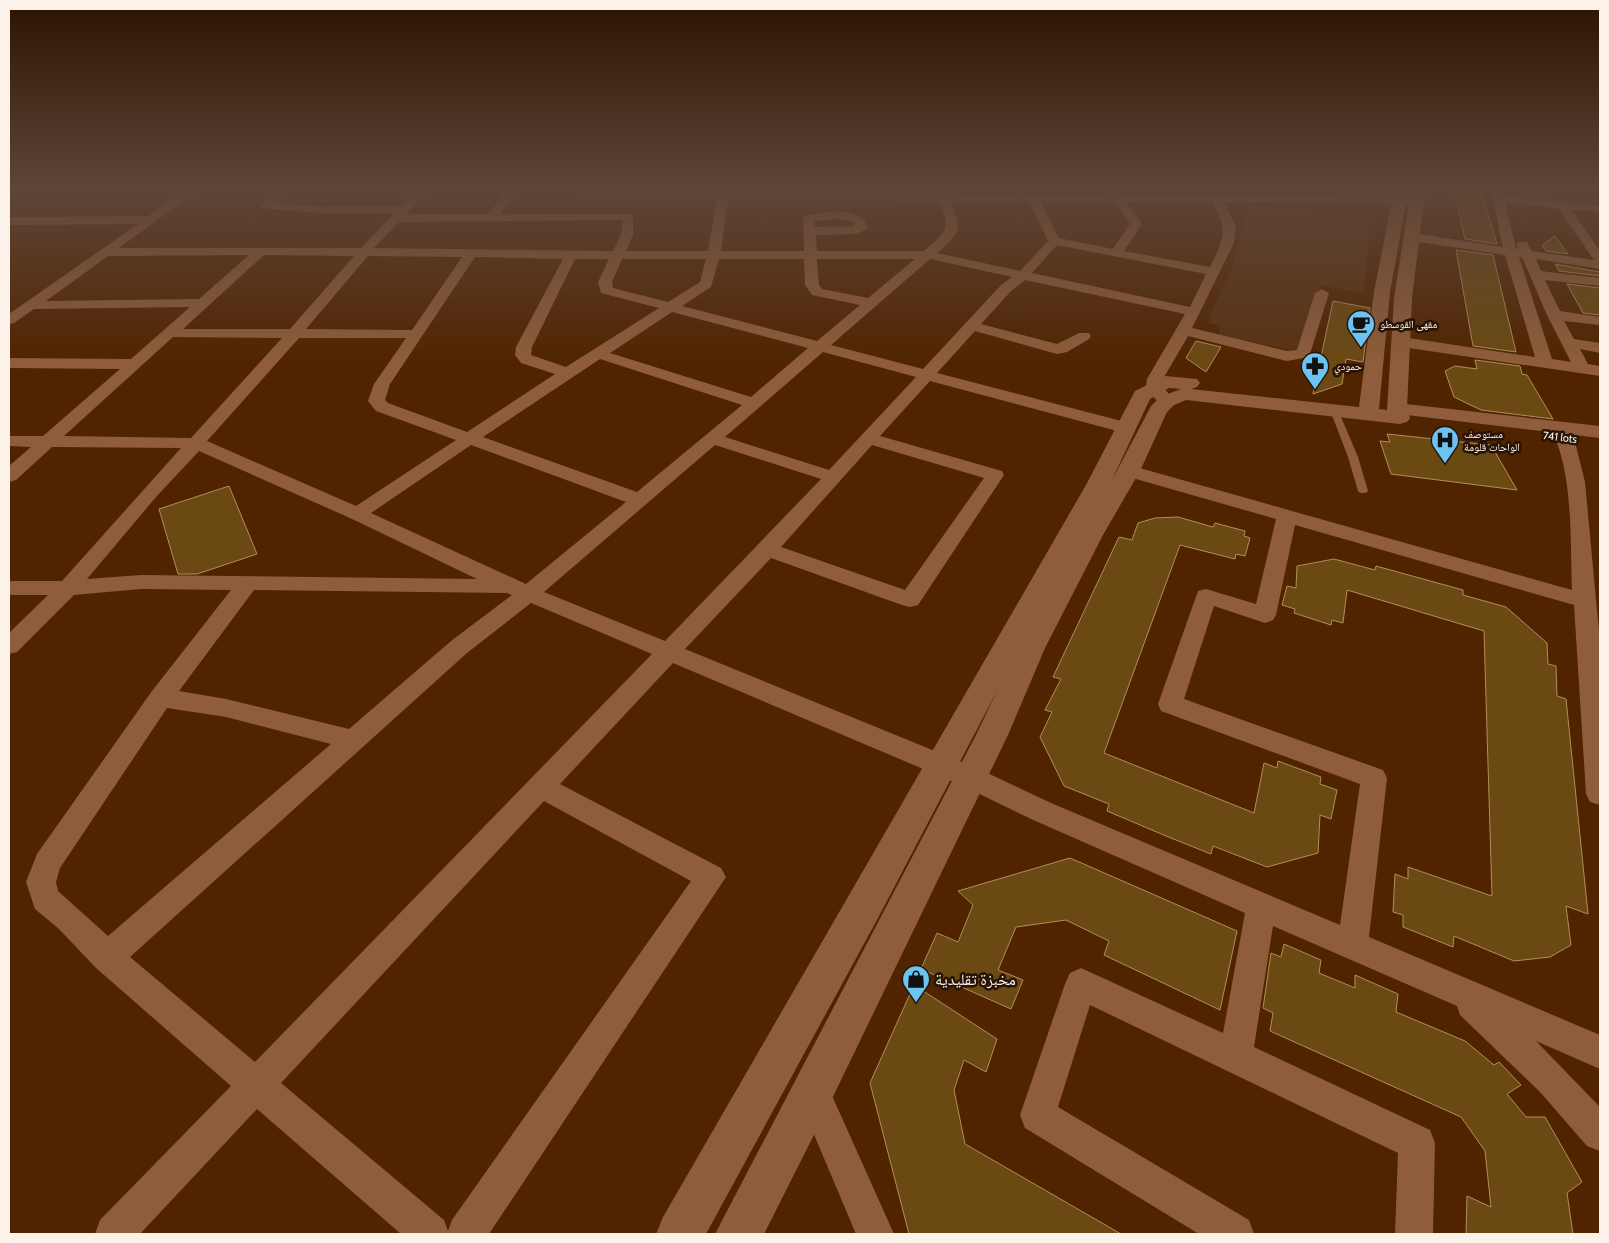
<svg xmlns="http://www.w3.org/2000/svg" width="1609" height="1243" font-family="Cabin,'Noto Naskh Arabic',sans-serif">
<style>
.built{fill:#583111}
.building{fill:#6a4912;stroke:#b28e5a}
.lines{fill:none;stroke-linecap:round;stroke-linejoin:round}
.service{fill:#8f5d3b;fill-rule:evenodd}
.minor{fill:#8f5d3b;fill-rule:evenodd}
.tertiary{fill:#8f5d3b;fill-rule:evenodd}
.secondary{fill:#8f5d3b;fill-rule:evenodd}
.labels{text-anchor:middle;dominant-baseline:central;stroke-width:5;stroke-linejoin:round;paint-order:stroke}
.far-poi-label{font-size:11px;fill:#fdf2ea;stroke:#281406;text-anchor:start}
.far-street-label{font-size:11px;fill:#fdf2ea;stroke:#281406}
.near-poi-label{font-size:16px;fill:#fdf2ea;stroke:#281406;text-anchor:start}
</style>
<rect width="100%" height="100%" fill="#502400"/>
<path class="built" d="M1249 204 1371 221 1363 293 1320 285 1301 349 1290 350 1219 335 1220 325 1209 323 1210 314 1231 270Z"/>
<g class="building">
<path d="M1454 191H1481L1497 244 1465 239Z"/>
<path d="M1555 236 1568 254 1546 251 1542 245Z"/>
<path d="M1456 250 1493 255 1516 352 1473 346Z"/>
<path d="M1555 264 1600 272V276L1559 271Z"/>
<path d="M1567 284 1600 288V315L1583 313Z"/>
<path d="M1333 301 1370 308 1363 362 1346 359 1342 384 1313 394Z"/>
<path d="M1196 341 1221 347 1206 372 1186 358Z"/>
<path d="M1475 360 1520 366 1522 374 1527 375 1553 419 1481 410 1454 397 1445 371 1455 366 1477 369Z"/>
<path d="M1387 434 1491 445 1517 490 1391 474 1380 441 1390 442Z"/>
<path d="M229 486 257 554 197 574H178L159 509Z"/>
<path d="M1178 517 1213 527 1215 523 1245 531 1244 536 1250 538 1245 556 1236 554 1235 559 1180 545 1104 753 1254 813 1264 763 1277 768 1278 761 1321 777 1320 784 1337 790 1331 819 1320 815 1318 853 1267 867 1213 846 1211 854 1166 836 1107 811 1109 804 1064 786 1040 737 1052 712 1045 710 1061 679 1053 677 1119 537 1132 540 1138 523 1155 518Z"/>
<path d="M1334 559 1375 570 1376 566 1463 590V595L1506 607 1547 643 1548 664 1556 666 1557 696 1566 699 1588 914 1566 906 1571 945 1550 957 1514 961 1454 936 1453 947 1403 927V915L1393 912 1395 874 1408 879V867L1492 896 1484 631 1347 590 1343 623 1332 620 1331 625 1294 613 1295 609 1282 605 1287 586 1296 588 1297 566Z"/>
<path d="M1070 858 1237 931 1220 1010 1104 955 1109 941 1066 920 1016 927 998 970 1023 980 1011 1009 921 969 937 933 958 942 973 905 958 891Z"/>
<path d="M1284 944 1321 960 1319 973 1355 988V975L1398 994 1396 1012 1465 1041 1494 1065 1499 1062 1521 1085 1507 1094 1526 1117H1545L1582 1182 1567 1193 1573 1234H1466L1467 1196 1491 1207 1485 1151 1461 1117 1270 1031 1273 1013 1263 1008 1271 953 1281 957Z"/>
<path d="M914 985 997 1039 986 1072 964 1060 954 1090 965 1144 1121 1234H909L870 1083Z"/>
</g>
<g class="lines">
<path class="service" d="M1334 407 1338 410 1358 457 1368 491 1366 493H1360L1358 491 1348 457 1330 410Z"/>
<g class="minor">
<path d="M184 191H197L119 248H361L394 213H324L261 208V204L276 191H288L275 203 324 207 401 206 414 191H426L406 214H489L505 191H516L501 214H633V235L626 251H708L717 199 587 198 583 197V193L1107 195 1105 191H1116L1121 195 1421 198V202L1417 203 1224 202 1236 227 1234 243 1192 328 1287 351 1297 350 1315 293 1322 289 1329 293 1309 357 1287 361 1188 336 1163 379 1162 386 1175 401 1173 405C1160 408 1153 397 1146 387L1147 379 1185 314 1025 280 1011 291 981 324 1057 344 1079 333H1089L1091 336 1089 339 1067 352 1057 354 975 331 937 373 1133 424 1136 428 1133 432H1121L930 381 880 436 1002 471 1004 475 918 605 910 607 902 605 771 558 685 649 979 769 1051 803 1340 925 1360 784 1161 711 1158 704 1198 591 1206 589 1256 604 1276 519 1122 475 1120 471 1122 467H1136L1572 590C1570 544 1574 466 1549 427L1552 423H1564L1574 438 1585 482 1600 642V805L1590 802 1586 794 1574 605 1295 525 1276 615 1273 620 1265 623 1214 606 1184 699 1383 770 1387 778 1369 937 1600 1035V1069L1536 1041 1600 1107V1151L1587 1146 1540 1092 1460 1015 1457 1006 1273 926 1254 1047 1430 1130 1435 1143 1433 1234H1395L1398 1153 1090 1005 1058 1107 1249 1220 1254 1234H1199L1025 1128 1020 1115 1065 984 1070 973 1081 968 1223 1033 1245 913 1031 819 961 785 673 663 560 784 721 868 726 877 489 1234H401L257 1109 140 1234H95L100 1220 231 1086 96 968 59 929 35 909 26 882 37 854 152 691 231 590 141 589 74 595 17 652 9 654V633L48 595H9V581H62L181 448 52 447 16 480 9 482V466L31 447 9 446V436H43L120 369 9 368V358L131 359 190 307 34 309 14 323 9 324V314L138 224 9 225V217L148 216ZM728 199 939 201C952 229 946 232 924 251H817L816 235 857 234 868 228C860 204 824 212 805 216L803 219 804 251H721ZM950 201H1029L1048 241 1020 271 937 253C959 234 964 229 950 201ZM1040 201 1115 202 1130 224 1113 249 1059 238ZM1126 202H1212C1229 229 1223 241 1210 267L1124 251 1142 224ZM835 219 851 221 855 226 815 227V221ZM623 220 621 235 613 251 374 248 399 222ZM1057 245 1206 274 1190 307 1032 273ZM249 255 199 299 46 301 108 256ZM264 255 354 256 290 329H183ZM368 256 462 257 412 330 306 329ZM475 257 563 259 516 347 515 355 521 363 555 374 467 432 388 403 385 400 390 384ZM575 259H609L598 282 601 293 659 308 566 367 531 355 532 347ZM622 259H706L700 282 668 302 613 288 612 282ZM719 259H804L805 285 812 295 860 305 817 341 682 306 711 287ZM817 259H915L868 298 822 289 819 285ZM930 259 1012 277 1001 285 923 369 831 345ZM672 312 808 348 751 397 610 353ZM173 337 282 338 191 438 64 436ZM299 338H406L374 384 368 401 376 411 456 440 356 506 207 441ZM823 352 916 377 829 470 725 437ZM600 359 742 405 637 492 483 437ZM471 445 626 502 526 584 371 513ZM715 445 821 479 665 641 544 592ZM872 445 984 478 905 590 781 547ZM199 451 350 518 477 579 141 575 87 579 156 497ZM254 590 507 593 512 595 451 641 349 729 226 699 179 691ZM531 603 652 654 255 1062 130 957 467 653ZM167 708 226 717 331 744 108 936 58 891 56 882 60 868ZM544 801 691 881 452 1220 448 1231 444 1220 281 1083Z"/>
<path d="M1491 191H1502L1503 195 1600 206V212L1571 209 1600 251V269L1536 259 1541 271 1600 278V286L1545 280 1560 311 1600 317V325L1564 321 1574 339 1600 343V353L1580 349 1588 364 1600 366V376L1402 347 1394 342 1402 337 1535 357 1505 255 1413 241 1407 237 1413 233 1503 247C1498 228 1497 210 1491 191ZM1505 202 1558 208 1594 260 1532 251 1527 242H1519L1517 245 1518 249H1516ZM1519 257H1522L1547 315 1571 362 1552 359Z"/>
<path d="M813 1075 825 1080 894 1234H856L796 1092 801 1080Z"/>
</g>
<path class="tertiary" d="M1397 403 1600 426V438L1390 413 1387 409 1390 405Z"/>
<path class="secondary" d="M1394 191H1408L1390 292 1379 409 1387 410 1394 298 1411 191H1425L1412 298 1407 409 1410 418 1407 422 1400 424 1186 400 1174 405 1167 412 1140 471 1103 535 1045 648 1008 735 828 1107 764 1234H715L976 735 997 691 878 918 706 1234H656L663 1217 1086 485 1135 391 1165 376 1197 379 1200 383 1197 387 1191 389 1359 407 1374 292ZM1169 388 1181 389 1160 397 1151 406 1111 482 1150 399Z"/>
</g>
<linearGradient id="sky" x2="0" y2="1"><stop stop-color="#2c1400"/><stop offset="0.52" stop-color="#5e4537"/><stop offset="1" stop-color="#5e4537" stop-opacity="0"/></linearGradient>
<rect width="1609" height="365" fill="url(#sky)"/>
<defs>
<g id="cafe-pin" transform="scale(1.4375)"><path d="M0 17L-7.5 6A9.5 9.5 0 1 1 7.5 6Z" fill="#6cc3f2" stroke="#281406"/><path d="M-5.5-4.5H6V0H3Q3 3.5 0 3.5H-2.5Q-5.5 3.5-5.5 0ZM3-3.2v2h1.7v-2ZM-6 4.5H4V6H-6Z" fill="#111"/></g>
<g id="pharmacy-pin" transform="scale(1.4375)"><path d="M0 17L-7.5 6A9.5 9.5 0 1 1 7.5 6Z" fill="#6cc3f2" stroke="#281406"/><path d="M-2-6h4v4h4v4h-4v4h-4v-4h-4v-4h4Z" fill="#111"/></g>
<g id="hospital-pin" transform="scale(1.4375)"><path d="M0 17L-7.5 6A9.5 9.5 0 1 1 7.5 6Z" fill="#6cc3f2" stroke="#281406"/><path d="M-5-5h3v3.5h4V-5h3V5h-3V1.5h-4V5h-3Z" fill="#111"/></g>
<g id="shop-pin" transform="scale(1.4375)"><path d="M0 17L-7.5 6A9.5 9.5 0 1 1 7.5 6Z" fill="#6cc3f2" stroke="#281406"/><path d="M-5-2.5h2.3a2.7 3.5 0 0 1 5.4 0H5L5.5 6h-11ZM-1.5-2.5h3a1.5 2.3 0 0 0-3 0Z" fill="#111"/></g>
</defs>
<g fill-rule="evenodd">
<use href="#cafe-pin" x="1361" y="324"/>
<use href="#pharmacy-pin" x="1315" y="366"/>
<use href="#hospital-pin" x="1445" y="440"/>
<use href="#shop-pin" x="916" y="979"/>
</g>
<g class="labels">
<g class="far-poi-label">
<text x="1380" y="324">مقهى الڨوسطو</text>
<text x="1334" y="366">حمودي</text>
<text x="1464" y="434">مستوصف<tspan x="1464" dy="13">الواحات قلومة</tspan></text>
</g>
<g class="far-street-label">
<text transform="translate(1560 437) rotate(7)">741 lots</text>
</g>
<g class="near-poi-label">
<text x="935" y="979">مخبزة تقليدية</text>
</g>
</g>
<rect width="1609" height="1243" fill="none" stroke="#fdf2ea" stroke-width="20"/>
</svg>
